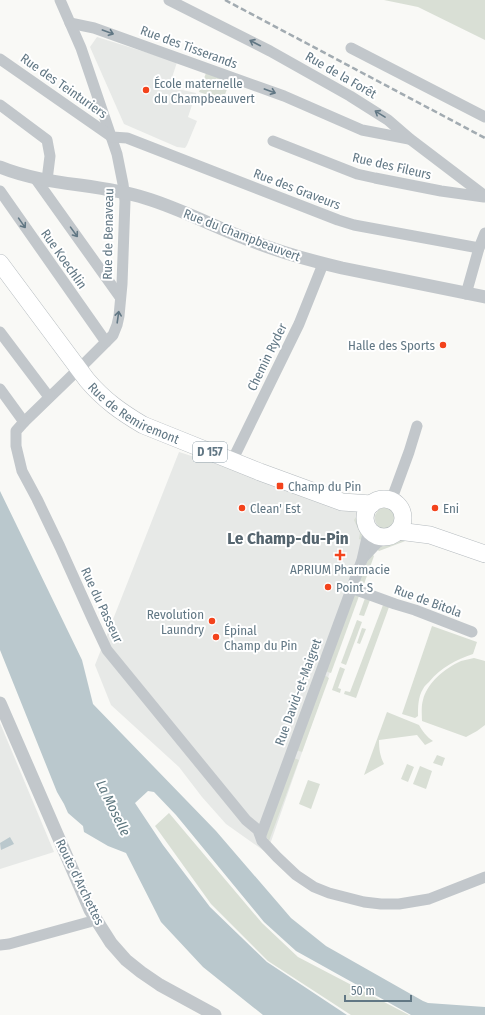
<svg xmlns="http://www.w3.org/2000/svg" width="485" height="1015" font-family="'Fira Sans Condensed',sans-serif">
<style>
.built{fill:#e7e9e7}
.green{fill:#d9dfd5}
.water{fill:#bac8cd}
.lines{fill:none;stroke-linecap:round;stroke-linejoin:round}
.primary-casing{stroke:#b5bbbf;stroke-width:18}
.minor{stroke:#c2c7cb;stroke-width:11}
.tertiary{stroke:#c2c7cb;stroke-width:13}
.primary{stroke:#fff;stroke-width:17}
.rail{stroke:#a2abb1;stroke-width:2.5;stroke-dasharray:6 3;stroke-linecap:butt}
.oneway{stroke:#617784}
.poi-dot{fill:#f3431c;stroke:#fff;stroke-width:1.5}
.labels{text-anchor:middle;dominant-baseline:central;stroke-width:4;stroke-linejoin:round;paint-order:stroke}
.shield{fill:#fff;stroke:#90a0a9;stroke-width:1}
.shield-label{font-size:12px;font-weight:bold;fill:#617784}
.street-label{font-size:13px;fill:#617784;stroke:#fff}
.poi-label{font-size:13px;fill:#617784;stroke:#fff;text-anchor:start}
.water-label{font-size:14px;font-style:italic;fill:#5c767e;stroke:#fff}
.district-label{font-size:17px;font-weight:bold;fill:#54646e;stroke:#fff}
</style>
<rect width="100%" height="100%" fill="#f9f9f6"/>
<g class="built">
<path d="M97 37 177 62 169 87 196 93 188 117 197 121 187 145 185 148 177 147 124 124 90 47Z"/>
<path d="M179 452 384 517 267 853 226 824 202 797 179 767 111 705 95 665Z"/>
<path d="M0 723 54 852 0 869Z"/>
</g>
<g class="green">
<path d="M384 0H485V40L418 7Z"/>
<path d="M206 73 230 81 223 100 199 92Z"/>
<circle cx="386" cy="518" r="11"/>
<path d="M356 517C366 525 365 529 364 541L359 539 360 533 354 520Z"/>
<path d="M400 537 408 540 379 551 376 548C384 544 392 542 400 537Z"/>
<path d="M371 553 374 556 363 587 357 585Z"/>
<path d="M354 594 359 596 331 673 325 671Z"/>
<path d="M365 598 370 600 364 616 359 615Z"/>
<path d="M383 605 389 607 356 698 344 694 345 691 350 692Z"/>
<path d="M357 620 362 622 346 665 341 663Z"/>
<path d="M432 626 477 642 473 654C456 660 441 667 429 682 427 684 424 686 423 689 418 697 418 707 418 716L415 718 402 714Z"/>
<path d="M362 628 366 629 360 644 357 643Z"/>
<path d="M474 658 485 661V725L477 731 466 737 422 721C422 715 421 706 423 700 427 683 445 668 461 661 465 660 470 659 474 658Z"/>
<path d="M340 667 345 669 338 688 341 689 340 693 332 690Z"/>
<path d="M324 675 329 678 302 752 296 750Z"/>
<path d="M387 712 419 725C423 732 426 736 433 741L425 745 417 735 379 740C379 749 380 756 384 764L364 775Z"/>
<path d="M437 755 445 758 442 766 433 763Z"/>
<path d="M294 758 299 760 269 841 266 836Z"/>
<path d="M407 764 414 767 408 782 401 779Z"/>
<path d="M420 766 432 771 426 789 413 784Z"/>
<path d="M308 780 320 784 311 809 299 804Z"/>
<path d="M169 813 262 923 298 957 409 1015H351L268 961 211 904 155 826Z"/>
</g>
<g class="water">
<path d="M0 491 82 660 93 704 216 831 291 918 326 946 423 1001 428 1003 485 1007V1015H411L296 951 264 922 176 815 154 792 148 791 135 803 163 845 210 907 267 962 347 1015H263L203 967 161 922 126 853 108 846 84 832 83 826 68 813 64 804 57 792 0 650Z"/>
<path d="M10 837 14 844 1 850 0 843Z"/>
</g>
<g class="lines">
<g class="primary-casing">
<g id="primary">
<path id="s1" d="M0 263 87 380C104 400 121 412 143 425L260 472 342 502 372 504"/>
<circle cx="384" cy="518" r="19"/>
<path d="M398 531 430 535 485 554"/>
</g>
</g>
<g class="minor">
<path d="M60 0 81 48 117 154 123 184 125 201 122 284 119 316 117 325 113 335 87 361 24 422 16 431V446L22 471 37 499 60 547 92 618 107 650 246 820 258 830 262 841 277 857 296 875 314 887 329 893 364 902 381 904H399L429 899 485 877"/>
<path d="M169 0 270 51 350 96 388 120 410 139 485 196"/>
<path d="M70 23 94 28 284 96 362 130 409 139"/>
<path d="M351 48 485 117"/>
<path d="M0 59 112 137 127 138 338 220 354 225 479 248"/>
<path d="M0 105 47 140 50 156 47 180"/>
<path d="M273 141 357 174 375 178 441 191 484 197"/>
<path d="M35 178 120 297"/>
<path d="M0 191 106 342"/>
<path d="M466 294 479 248 485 233"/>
<path d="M0 332 49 397"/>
<path d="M0 389 24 422"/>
<path d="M232 461 299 324 323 264"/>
<path d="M391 501 409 452 417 426"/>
<path d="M363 558 377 543 390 536"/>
<path d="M351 588 395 604 415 610 472 632"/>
<path d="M261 835 362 560 369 529"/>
<path d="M0 945 9 944 89 922 95 919"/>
</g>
<g class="tertiary">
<path d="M0 167C46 186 98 183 145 198 182 209 216 228 252 241 282 253 312 261 342 268L485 297"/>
<path d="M0 703 90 910 111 943 126 960 141 972 160 985 215 1015"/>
</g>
<use href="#primary" class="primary"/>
<path class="rail" d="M225 0 485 138"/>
</g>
<defs><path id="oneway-shaft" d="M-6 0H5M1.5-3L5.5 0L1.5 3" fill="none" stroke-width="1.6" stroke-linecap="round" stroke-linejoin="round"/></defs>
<g class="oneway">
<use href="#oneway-shaft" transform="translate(108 32) rotate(20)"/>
<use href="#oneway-shaft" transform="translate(255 43) rotate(-153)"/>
<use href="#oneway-shaft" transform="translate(270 91) rotate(20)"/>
<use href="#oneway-shaft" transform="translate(380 114) rotate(-148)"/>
<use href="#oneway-shaft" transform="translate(22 223) rotate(55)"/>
<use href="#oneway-shaft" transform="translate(74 232) rotate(54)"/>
<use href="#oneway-shaft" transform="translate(118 317) rotate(-82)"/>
</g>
<g class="poi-dot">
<circle cx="146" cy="90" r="4"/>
<circle cx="443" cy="345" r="4"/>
<rect x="276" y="482" width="8" height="8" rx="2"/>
<circle cx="242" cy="508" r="4"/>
<circle cx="435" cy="508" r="4"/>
<path d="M338 549h4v4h4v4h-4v4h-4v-4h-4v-4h4z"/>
<circle cx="328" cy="587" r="4"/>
<circle cx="212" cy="621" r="4"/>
<circle cx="216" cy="637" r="4"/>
</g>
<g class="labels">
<rect class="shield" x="193" y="442" width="34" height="20" rx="3"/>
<g class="shield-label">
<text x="210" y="452">D 157</text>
</g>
<g class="street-label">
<text transform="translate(189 47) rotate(20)">Rue des Tisserands</text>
<text transform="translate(341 75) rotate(30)">Rue de la Forêt</text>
<text transform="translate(64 86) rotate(35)">Rue des Teinturiers</text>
<text transform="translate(392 166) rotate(13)">Rue des Fileurs</text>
<text transform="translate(297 189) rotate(21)">Rue des Graveurs</text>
<text transform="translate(108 234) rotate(-89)">Rue de Benaveau</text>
<text transform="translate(242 235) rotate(21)">Rue du Champbeauvert</text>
<text transform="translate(64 259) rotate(55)">Rue Koechlin</text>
<text transform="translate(267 357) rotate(-64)">Chemin Ryder</text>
<text stroke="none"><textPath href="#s1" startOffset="204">Rue de Remiremont</textPath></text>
<text transform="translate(428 601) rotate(20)">Rue de Bitola</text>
<text transform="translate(102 605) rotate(65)">Rue du Passeur</text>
<text transform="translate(298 692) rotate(-70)">Rue David-et-Maigret</text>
<text transform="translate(80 882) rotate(64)">Route d'Archettes</text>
</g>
<g class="poi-label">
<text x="154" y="83">École maternelle<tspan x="154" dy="15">du Champbeauvert</tspan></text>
<text x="435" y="345" text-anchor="end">Halle des Sports</text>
<text x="288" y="486">Champ du Pin</text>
<text x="250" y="508">Clean' Est</text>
<text x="443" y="508">Eni</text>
<text x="340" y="569" text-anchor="middle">APRIUM Pharmacie</text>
<text x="336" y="587">Point S</text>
<text x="204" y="614" text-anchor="end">Revolution<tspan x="204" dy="15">Laundry</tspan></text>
<text x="224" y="630">Épinal<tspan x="224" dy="15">Champ du Pin</tspan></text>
</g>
<g class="water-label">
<text transform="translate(113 808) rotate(64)">La Moselle</text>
</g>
<g class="district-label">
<text x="288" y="538">Le Champ-du-Pin</text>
</g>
</g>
<path d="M345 995v6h66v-6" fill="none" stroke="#617784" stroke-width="2"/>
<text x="351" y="995" font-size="12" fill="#617784" stroke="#ffffff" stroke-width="3" paint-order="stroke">50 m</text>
</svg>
